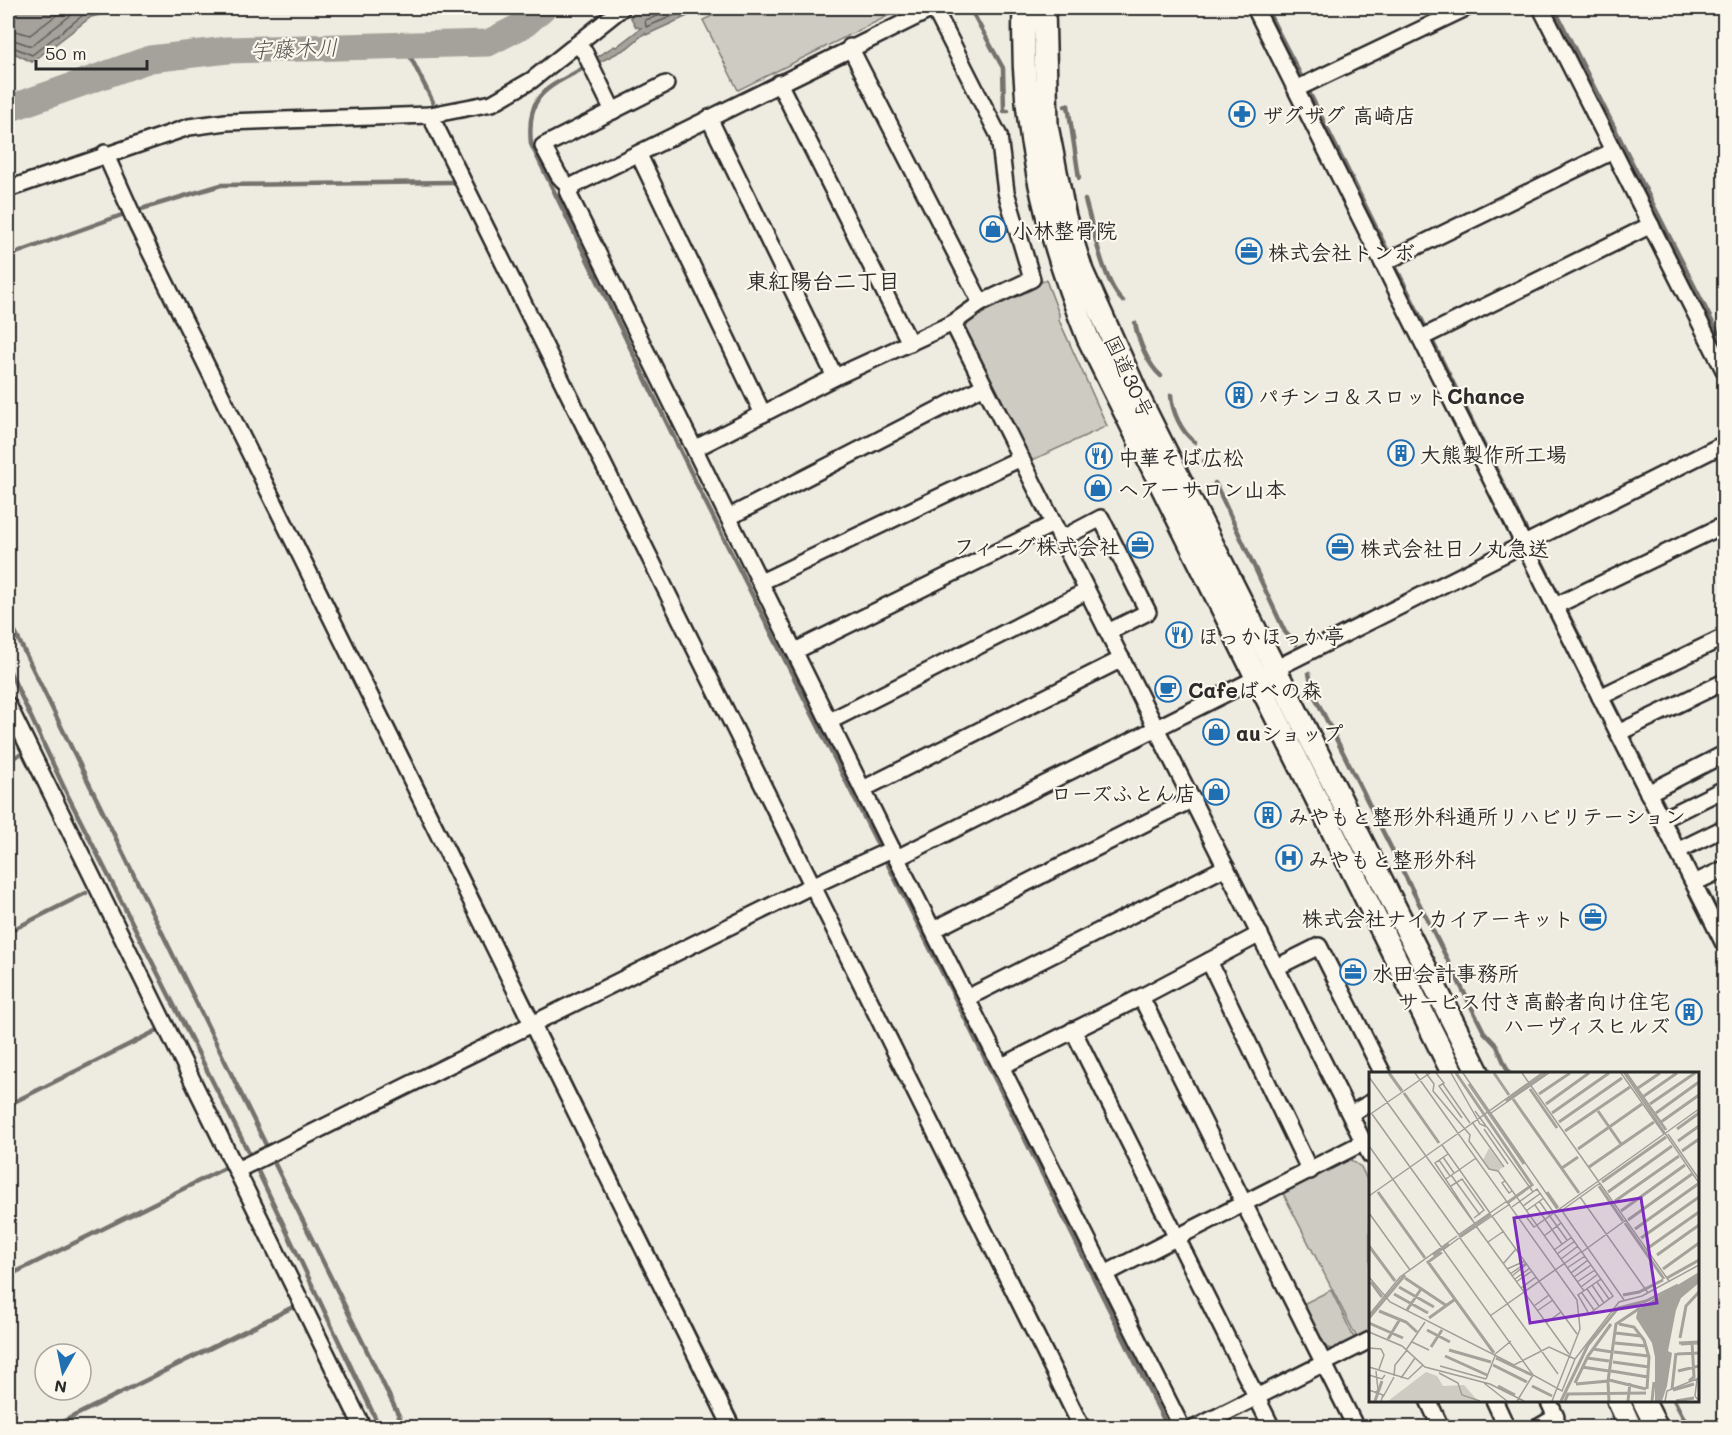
<svg xmlns="http://www.w3.org/2000/svg" width="1732" height="1435" font-family="Mali,'Klee One',sans-serif">
<style>
.green{fill:#cecbc2;stroke:#7c7b76;stroke-width:1.5}
.water{fill:#a4a29a;stroke:#74726e;stroke-width:1.5}
.lines{fill:none;stroke-linecap:round;stroke-linejoin:round}
.shore{stroke:#5b5b57;stroke-width:1.5}
.stream{stroke:#74726e;stroke-width:4.5}
.river{stroke:#a4a29a;stroke-width:27}
.minor-casing{stroke:#2b2b2b;stroke-width:20}
.highway-casing{stroke:#2b2b2b;stroke-width:26}
.minor{stroke:#fbf7ec;stroke-width:15}
.highway{stroke:#fbf7ec;stroke-width:21}
.labels{text-anchor:middle;dominant-baseline:central;stroke-width:4.5;stroke-linejoin:round;paint-order:stroke}
.poi-label{font-size:21px;font-weight:bold;fill:#2b2b2b;stroke:#fbf7ec;text-anchor:start}
.street-label{font-size:21px;fill:#2b2b2b;stroke:#fbf7ec}
.water-label{font-size:22px;font-style:italic;fill:#555552;stroke:#fbf7ec}
.neighbourhood-label{font-size:22px;font-weight:bold;fill:#2b2b2b;stroke:#fbf7ec}
.inset-river{fill:none;stroke:#a4a29a;stroke-width:3}
.inset-road{fill:none;stroke:#a09e98;stroke-width:1.5}
.view{fill:#7b2cbf;fill-opacity:0.15;stroke:#7b2cbf;stroke-width:3}
.inset-edge{fill:none;stroke:#2b2b2b;stroke-width:3}
</style>
<rect width="100%" height="100%" fill="#eeebe0"/>
<filter id="ink" filterUnits="userSpaceOnUse"><feTurbulence type="fractalNoise" baseFrequency=".0167" numOctaves="2"/><feDisplacementMap in="SourceGraphic" scale="12" xChannelSelector="R" yChannelSelector="G"/><feConvolveMatrix kernelMatrix="1 2 1 2 8 2 1 2 1" color-interpolation-filters="sRGB"/></filter>
<g filter="url(#ink)">
<g class="green">
<path d="M729 8H891L894 13 738 90 703 20Z"/>
<path d="M1046 280 1059 314V320L1107 426 1028 462 961 326 994 303Z"/>
<path d="M1348 1158 1361 1167 1370 1186V1331L1357 1338 1282 1191Z"/>
<path d="M1331 1290 1355 1340 1334 1350 1322 1346 1301 1305Z"/>
</g>
<g class="water">
<path d="M8 8H128L91 17 32 62 8 50Z"/>
<path d="M664 8H705L646 35 645 33 627 48 596 64 594 59 614 46 616 47 641 28 636 27 630 16Z"/>
</g>
<g class="lines">
<g class="shore">
<path d="M664 8 661 15 645 20 646 27 692 8"/>
<path d="M8 29 30 35 66 8"/>
<path d="M8 38 31 46 80 8"/>
<path d="M8 45 32 55 87 12 103 8"/>
</g>
<g class="stream">
<path d="M970 8 1003 68 1004 111H1008"/>
<path d="M1266 8 1302 78"/>
<path d="M1554 8 1724 345"/>
<path d="M405 46 433 102"/>
<path d="M589 65C547 89 526 91 531 144L701 493 952 992 1168 1428"/>
<path d="M1309 92 1528 534"/>
<path d="M1065 106 1068 105 1079 178"/>
<path d="M444 127 1073 1393"/>
<path d="M1085 200C1093 226 1103 283 1123 301"/>
<path d="M138 210 741 1428"/>
<path d="M138 210 221 185 452 182"/>
<path d="M8 256 130 212"/>
<path d="M1135 323C1138 340 1148 365 1161 376"/>
<path d="M1171 395C1172 411 1181 432 1195 442"/>
<path d="M1204 461 1207 467"/>
<path d="M1215 483 1285 632 1296 644"/>
<path d="M1535 548 1724 925"/>
<path d="M8 618 267 1147 272 1145"/>
<path d="M8 668 67 794 256 1167 380 1428"/>
<path d="M1309 673 1313 693 1484 1032 1497 1046 1509 1074"/>
<path d="M8 760 19 755"/>
<path d="M8 932 86 893"/>
<path d="M8 1105 156 1031"/>
<path d="M273 1160 405 1428"/>
<path d="M8 1276 227 1167"/>
<path d="M1674 1400 1689 1428"/>
<path d="M50 1428 293 1307"/>
</g>
<path class="river" d="M8 109 150 59 228 50 488 43 525 24 543 8"/>
<g class="minor-casing">
<g id="minor">
<path d="M1255 8 1724 944"/>
<path d="M1541 8 1724 370"/>
<path d="M577 44 585 53 613 111"/>
<path d="M850 47 981 303"/>
<path d="M779 83 910 343"/>
<path d="M1296 89 1466 8"/>
<path d="M430 115 1082 1428"/>
<path d="M709 118 835 377"/>
<path d="M105 153 137 225 732 1428"/>
<path d="M639 155 763 414"/>
<path d="M8 189 189 127 226 122 430 115 492 103 532 80 622 8"/>
<path d="M571 189 559 176 543 146 666 84"/>
<path d="M1383 263 1613 151"/>
<path d="M953 323 1370 1155"/>
<path d="M1421 338 1651 225"/>
<path d="M696 448 835 377 953 323 981 303 1032 279 1006 192 999 136 934 8 576 184 568 193 892 849 1182 1428"/>
<path d="M729 517 984 386"/>
<path d="M1061 539 1101 518 1148 612 1108 632"/>
<path d="M761 582 1021 458"/>
<path d="M1555 606 1724 525"/>
<path d="M795 651 1053 524"/>
<path d="M1600 697 1724 637"/>
<path d="M8 705 363 1428"/>
<path d="M830 721 1087 591"/>
<path d="M1618 733 1724 682"/>
<path d="M863 789 1122 659"/>
<path d="M1648 793 1724 754"/>
<path d="M1661 820 1724 789"/>
<path d="M1677 851 1724 828"/>
<path d="M897 858 1724 444"/>
<path d="M1694 883 1724 869"/>
<path d="M933 930 1193 799"/>
<path d="M1209 961 1310 1171"/>
<path d="M1277 967 1319 946 1383 1074"/>
<path d="M1141 997 1356 1428"/>
<path d="M967 998 1226 867"/>
<path d="M1073 1030 1272 1428"/>
<path d="M1002 1066 1141 997 1260 934"/>
<path d="M1350 1114 1370 1103"/>
<path d="M237 1170 803 890 892 849"/>
<path d="M1105 1274 1364 1142"/>
<path d="M1428 1400 1441 1428"/>
<path d="M1494 1400 1507 1428"/>
<path d="M1195 1428 1370 1340"/>
<path d="M1537 1428 1556 1417 1548 1400"/>
</g>
</g>
<g class="highway-casing">
<g id="highway">
<path d="M1024 8C1020 126 1044 228 1088 338L1453 1074"/>
<path d="M1044 8 1047 126 1065 217 1082 271 1140 400 1479 1074"/>
<path d="M1618 1400 1631 1428"/>
<path d="M1643 1400 1657 1428"/>
</g>
</g>
<use href="#minor" class="minor"/>
<use href="#highway" class="highway"/>
</g>
</g>
<defs>
<g id="pharmacy-ring" transform="scale(1.35)"><circle r="9.5" fill="#fbf7ec" stroke="#1f6fb2" stroke-width="1.5"/><path d="M-2-6h4v4h4v4h-4v4h-4v-4h-4v-4h4Z" fill="#1f6fb2"/></g>
<g id="shop-ring" transform="scale(1.35)"><circle r="9.5" fill="#fbf7ec" stroke="#1f6fb2" stroke-width="1.5"/><path d="M-5-2.5h2.3a2.7 3.5 0 0 1 5.4 0H5L5.5 6h-11ZM-1.5-2.5h3a1.5 2.3 0 0 0-3 0Z" fill="#1f6fb2"/></g>
<g id="office-ring" transform="scale(1.35)"><circle r="9.5" fill="#fbf7ec" stroke="#1f6fb2" stroke-width="1.5"/><path d="M-6-3h4V-5.5h4V-3h4V5H-6ZM-1-4.5V-3h2v-1.5ZM-6 0V1H6V0Z" fill="#1f6fb2"/></g>
<g id="building-ring" transform="scale(1.35)"><circle r="9.5" fill="#fbf7ec" stroke="#1f6fb2" stroke-width="1.5"/><path d="M-4-6H4V6H1V3H-1V6H-4ZM-2.5-4.3h1.7v1.8h-1.7ZM.8-4.3h1.7v1.8H.8ZM-2.5-1h1.7V.8h-1.7ZM.8-1h1.7V.8H.8Z" fill="#1f6fb2"/></g>
<g id="restaurant-ring" transform="scale(1.35)"><circle r="9.5" fill="#fbf7ec" stroke="#1f6fb2" stroke-width="1.5"/><path d="M-5-6h1v4h1v-4h1v4h1v-4h1v5L-1.5 .5V6h-2V.5L-5-1ZM5-6V6H3V1.5H1.5Q1.5-4 5-6Z" fill="#1f6fb2"/></g>
<g id="cafe-ring" transform="scale(1.35)"><circle r="9.5" fill="#fbf7ec" stroke="#1f6fb2" stroke-width="1.5"/><path d="M-5.5-4.5H6V0H3Q3 3.5 0 3.5H-2.5Q-5.5 3.5-5.5 0ZM3-3.2v2h1.7v-2ZM-6 4.5H4V6H-6Z" fill="#1f6fb2"/></g>
<g id="hospital-ring" transform="scale(1.35)"><circle r="9.5" fill="#fbf7ec" stroke="#1f6fb2" stroke-width="1.5"/><path d="M-5-5h3v3.5h4V-5h3V5h-3V1.5h-4V5h-3Z" fill="#1f6fb2"/></g>
</defs>
<g fill-rule="evenodd">
<use href="#pharmacy-ring" x="1242" y="114"/>
<use href="#shop-ring" x="993" y="229"/>
<use href="#office-ring" x="1249" y="251"/>
<use href="#building-ring" x="1239" y="395"/>
<use href="#building-ring" x="1401" y="453"/>
<use href="#restaurant-ring" x="1099" y="456"/>
<use href="#shop-ring" x="1098" y="488"/>
<use href="#office-ring" x="1140" y="545"/>
<use href="#office-ring" x="1340" y="547"/>
<use href="#restaurant-ring" x="1179" y="635"/>
<use href="#cafe-ring" x="1168" y="689"/>
<use href="#shop-ring" x="1216" y="732"/>
<use href="#shop-ring" x="1216" y="792"/>
<use href="#building-ring" x="1268" y="815"/>
<use href="#hospital-ring" x="1289" y="858"/>
<use href="#office-ring" x="1593" y="917"/>
<use href="#office-ring" x="1353" y="972"/>
<use href="#building-ring" x="1689" y="1012"/>
</g>
<g class="labels">
<g class="poi-label">
<text x="1262" y="114">ザグザグ 高崎店</text>
<text x="1012" y="229">小林整骨院</text>
<text x="1268" y="251">株式会社トンボ</text>
<text x="1258" y="395">パチンコ＆スロットChance</text>
<text x="1420" y="453">大熊製作所工場</text>
<text x="1118" y="456">中華そば広松</text>
<text x="1118" y="488">ヘアーサロン山本</text>
<text x="1120" y="545" text-anchor="end">フィーグ株式会社</text>
<text x="1360" y="547">株式会社日ノ丸急送</text>
<text x="1198" y="635">ほっかほっか亭</text>
<text x="1188" y="689">Cafeばべの森</text>
<text x="1236" y="732">auショップ</text>
<text x="1196" y="792" text-anchor="end">ローズふとん店</text>
<text x="1288" y="815">みやもと整形外科通所リハビリテーション</text>
<text x="1308" y="858">みやもと整形外科</text>
<text x="1574" y="917" text-anchor="end">株式会社ナイカイアーキット</text>
<text x="1372" y="972">水田会計事務所</text>
<text x="1670" y="1000" text-anchor="end">サービス付き高齢者向け住宅<tspan x="1670" dy="24">ハーヴィスヒルズ</tspan></text>
</g>
<g class="street-label">
<text transform="translate(1130 376) rotate(65)">国道30号</text>
</g>
<g class="water-label">
<text transform="translate(294 48) rotate(-2)">宇藤木川</text>
</g>
<g class="neighbourhood-label">
<text x="823" y="280">東紅陽台二丁目</text>
</g>
</g>
<g transform="translate(1369 1072)">
<rect width="330" height="330" fill="#eeebe0"/>
<path d="M120 76 134 95 129 99 121 98 114 88ZM57 300 68 304 74 314 95 313 109 329H19Z" fill="#cecbc2"/>
<path d="M330 200V211L312 226 307 238 299 279 303 281 298 314 293 329H286V285L283 271 267 246 269 237Z" fill="#a4a29a"/>
<path class="inset-river" d="M20 1 33 19M87 1 163 113 138 131M125 1 140 23M257 1 297 58M100 12 155 92M269 16 291 1M161 17 188 56M35 21 70 71M170 22 201 1M275 24 308 1M144 27 210 121M137 29 177 1M177 32 220 1M281 32 326 1M229 39 252 72M183 41 240 1M287 41 330 10M190 50 253 6M292 50 330 23M308 57 330 41M196 59 261 15M309 69 330 54M209 77 273 32M313 79 330 67M220 95 285 50M193 96 209 85M233 110 297 65M230 114 254 149M9 120 56 186M178 120 189 136M239 120 303 74M246 129 310 84M252 139 316 93M259 148 323 102M256 151 295 207M266 157 329 112M90 165 122 142M272 166 330 125M0 174 26 209M279 176 330 140M73 180 59 190 125 281M64 183 80 172M288 183 330 153M294 197 330 171M36 206 78 234M298 206 330 188M2 210 13 225M30 215 65 235M25 222 59 241M254 223 270 220 294 208M38 238 52 217M10 239 37 250 48 260M0 246 36 203M60 246 85 228M0 251 34 266M250 252 265 255 275 268 280 285 278 317M58 258 81 270M247 261 272 264M311 266 317 234 330 220M19 267 31 247M246 271 277 274M310 271 330 270M312 272 330 271M62 275 73 258M224 277 243 280M80 278 122 290M245 280 279 284M308 282 330 281M76 284 118 303M127 286 163 303M218 286 240 289M244 290 280 295M124 293 158 310M213 295 240 299M242 299 279 305M309 299 330 294M240 308 277 317M320 309 325 305 323 270M239 310 240 329M206 311 219 284 242 252M207 312 239 309 247 252 271 236M129 314 146 323M163 314 183 324M303 317 307 281M304 318 325 312M6 329 13 309M192 329 219 273 249 236 277 229 309 213M196 329 199 322 277 321M259 329 261 311M283 329 285 310M307 329 325 326"/>
<path class="inset-road" d="M46 1 208 228 211 257 183 329M57 1 65 12 64 19 101 63 100 69 120 97 129 99 215 219M67 1 75 11 70 14 93 46M82 1 111 52 118 55 164 120M94 1 188 137M153 1 300 209M252 1 295 62M255 1 330 111M0 5 103 148M74 12 101 51M106 39 117 54M122 41 180 1M3 42 41 95M0 43 61 1M103 50 135 95M115 57 139 92M91 60 173 1M299 62 330 107M73 73 121 141M0 74 164 303 193 319 206 287M79 82 66 91 106 152M74 85 85 101M70 88 81 104M41 95 90 163M82 103 111 143M77 107 107 86M136 109 133 111 140 121 143 119M82 114 93 107 115 138 105 146M0 124 91 60M211 125 279 221M170 129 198 168M166 133 193 172M154 134 172 121M143 135 168 117 244 224 220 242 209 223 232 207M191 136 255 228M157 139 175 126M192 139 231 111M0 141 41 198M123 144 208 262M161 144 158 146 165 155 168 153M168 153 330 37M107 154 200 282M89 163 138 129M175 164 192 151M92 165 141 132M91 166 189 302M119 170 135 159M74 178 90 166M185 178 203 165M213 180 257 148M188 182 206 169M192 187 209 174M134 192 147 177M198 196 216 184M138 197 156 189M202 201 219 188M141 202 157 191M143 204 158 192M0 205 21 230 145 293 180 275 206 287 250 230 273 224 330 193M205 205 222 193M146 207 161 196M147 210 163 199M208 210 226 198M228 210 240 227M223 213 235 231M212 215 229 202M152 216 167 205M218 217 230 234M213 221 225 238M165 234 180 223M168 239 184 228M0 243 31 205 88 164M121 244 213 179M177 251 192 240M0 260 33 274 56 295 121 312 155 329M43 270 60 278M0 276 12 277 15 283 10 297M37 278 56 250M125 283 142 269M71 294 117 307M0 295 39 307 54 293M70 301 89 311 93 323 111 329M0 303 13 307 16 303M25 304 26 293 38 278M32 306 46 286M117 307 126 284M328 307 326 324 330 329M115 311 138 329M0 318 14 323 12 329M6 321 9 318 7 299M14 325 25 305M148 329 164 303M296 329 298 319 330 306"/>
<path class="view" d="M272 126 288 231 161 251 145 146Z"/>
<rect width="330" height="330" class="inset-edge"/>
</g>
<rect width="1732" height="1435" fill="none" stroke="#fbf7ec" stroke-width="30"/>
<rect x="15" y="15" width="1702" height="1405" fill="none" stroke="#2b2b2b" stroke-width="2" filter="url(#ink)"/>
<g transform="translate(63 1372) rotate(189)"><circle r="28" fill="#fbf7ec" stroke="#a8a59f" stroke-width="1.5"/>
<path d="M0-4.5L10 22L0 15L-10 22Z" fill="#1f6fb2"/>
<text y="-9" font-size="16" font-weight="bold" text-anchor="middle" fill="#2b2b2b">N</text>
</g>
<path d="M36 60v9h111v-9" fill="none" stroke="#2b2b2b" stroke-width="3"/>
<text x="45" y="60" font-size="18" fill="#2b2b2b" stroke="#fbf7ec" stroke-width="4.5" paint-order="stroke">50 m</text>
</svg>
